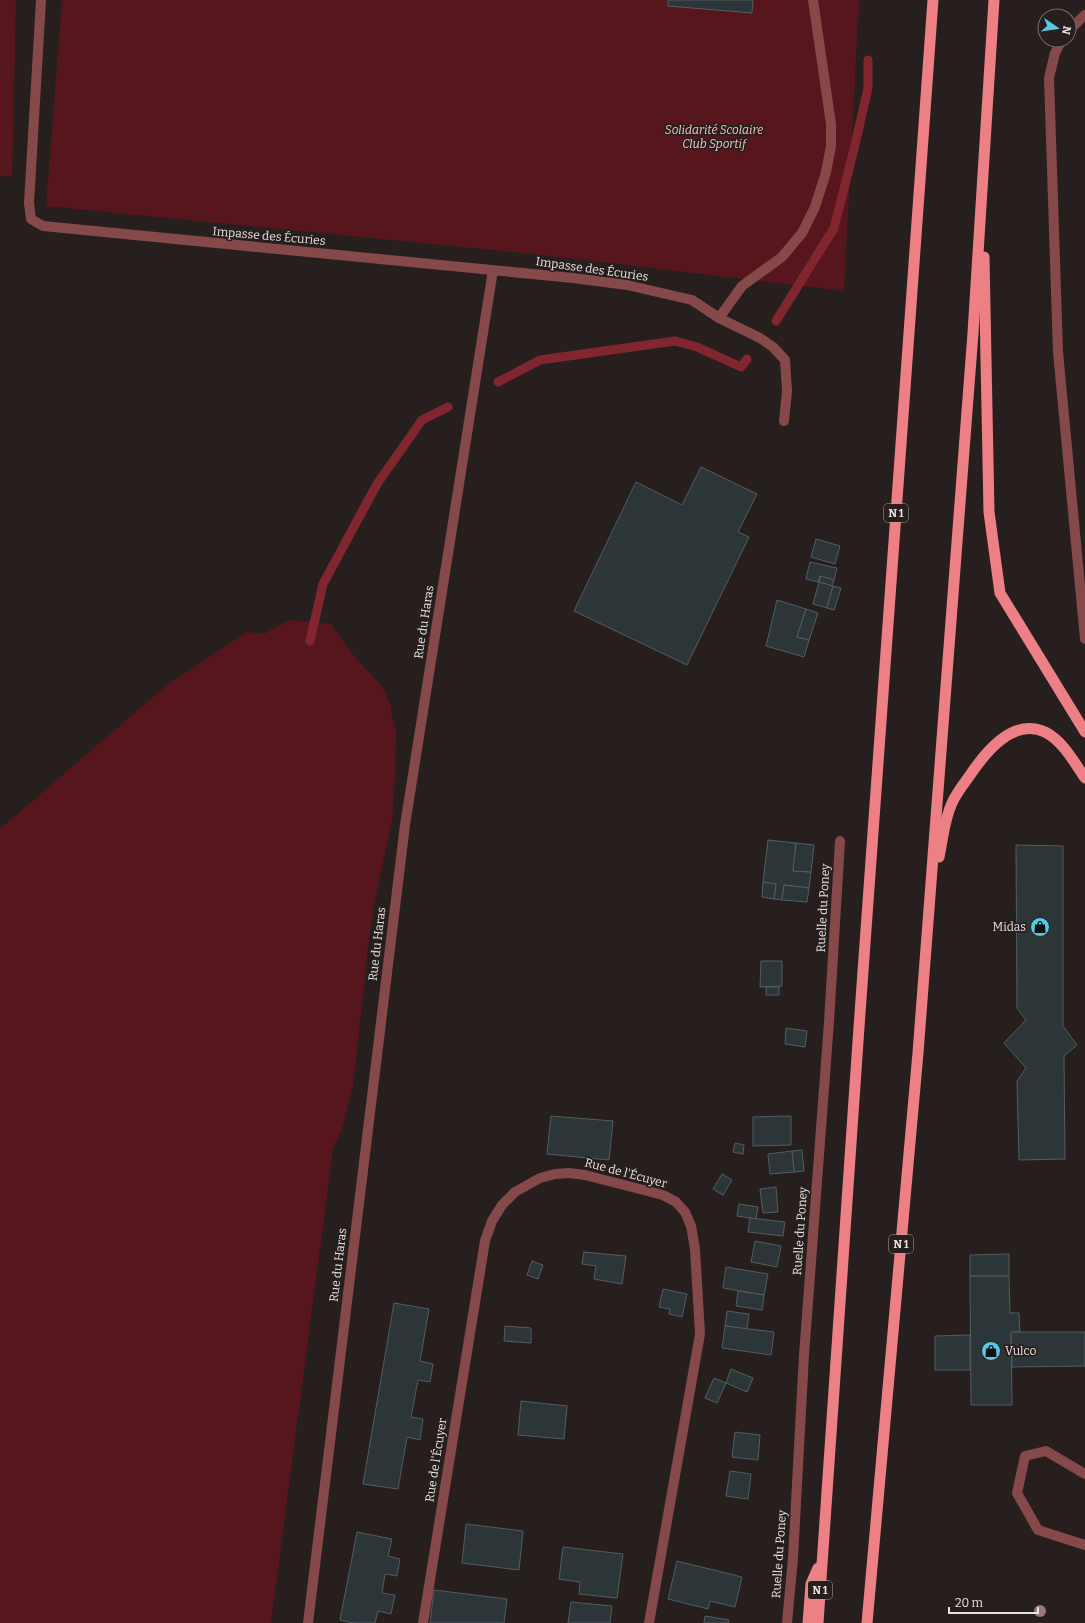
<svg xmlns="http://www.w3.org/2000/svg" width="1085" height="1623" font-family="Bitter,serif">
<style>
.green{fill:#57161d}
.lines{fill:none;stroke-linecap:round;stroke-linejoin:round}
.stream{stroke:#81262f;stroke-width:9}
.building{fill:#2c3538;stroke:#535d60}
.service{stroke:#85494a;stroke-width:10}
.minor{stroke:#85494a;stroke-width:10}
.trunk{stroke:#ec8084;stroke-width:11}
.tree{fill:#997878}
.labels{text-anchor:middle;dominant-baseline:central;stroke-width:3.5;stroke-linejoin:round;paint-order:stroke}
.shield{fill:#271f1e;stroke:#ada7a6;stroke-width:1}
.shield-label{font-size:11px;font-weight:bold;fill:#e7e1e0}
.park-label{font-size:12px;font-style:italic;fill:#f7c1c1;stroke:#271f1e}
.street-label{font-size:12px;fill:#e7e1e0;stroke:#271f1e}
.poi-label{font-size:12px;fill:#e7e1e0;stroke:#271f1e;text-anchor:end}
</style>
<rect width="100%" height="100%" fill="#271f1e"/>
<g class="green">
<path d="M0 0H16L12 177 0 176Z"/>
<path d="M62 0H859L844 291 534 254 46 206Z"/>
<path d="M289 620 331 624 355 657 385 690 388 701 391 705V711L396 731 395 777 392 820 375 901 369 939 353 1085 343 1126 333 1149 271 1623H0V829L167 685 247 632 264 634Z"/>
</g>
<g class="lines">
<g class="stream">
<path d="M776 321 834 228 854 149 868 88V60"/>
<path d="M498 382 540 360 675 341 697 347 741 367 747 359"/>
<path d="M310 641 323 584 377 484 422 420 448 407"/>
</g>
</g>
<g class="building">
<path d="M668 0H753L752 13 668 6Z"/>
<path d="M701 467 757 494 738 532 749 537 687 665 574 611 636 482 682 505Z"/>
<path d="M816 539 840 546 835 564 811 557Z"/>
<path d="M810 562 837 568 834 580 820 576 818 582 806 579Z"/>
<path d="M821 576 834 580 832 586 819 582Z"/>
<path d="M819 582 833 586 827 608 813 604Z"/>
<path d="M833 586 841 588 834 610 827 608Z"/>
<path d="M777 600 806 609 797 637 809 640 804 657 766 646Z"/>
<path d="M806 609 818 613 809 640 797 637Z"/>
<path d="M768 840 796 843 793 871 811 872 809 888 784 885 782 900 774 899 776 884 763 882Z"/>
<path d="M796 843 814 845 811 872 793 871Z"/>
<path d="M1016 845 1063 846V1026L1077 1045 1064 1056 1065 1159 1019 1160 1017 1081 1026 1068 1004 1043 1026 1020 1017 1008Z"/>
<path d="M763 882 776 884 774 899 762 897Z"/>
<path d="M784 885 809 888 807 902 782 900Z"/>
<path d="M761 961H782V986L760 987Z"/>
<rect x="766" y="987" width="13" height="8"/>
<path d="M786 1028 807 1031 805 1047 785 1044Z"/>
<path d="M551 1116 613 1121 609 1160 547 1154Z"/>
<path d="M791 1116V1145L753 1146V1117Z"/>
<path d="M735 1143 744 1145 743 1154 733 1152Z"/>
<path d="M802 1150 804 1171 794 1172 792 1151Z"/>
<path d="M792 1151 794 1172 770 1174 768 1154Z"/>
<path d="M722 1174 732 1180 723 1195 713 1189Z"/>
<path d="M776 1187 778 1212 763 1213 760 1189Z"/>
<path d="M739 1204 758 1207 756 1219 737 1216Z"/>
<path d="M750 1218 785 1222 783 1236 748 1232Z"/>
<path d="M755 1241 781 1246 777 1267 751 1262Z"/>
<path d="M584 1252 626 1256 622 1284 594 1279 596 1266 582 1264Z"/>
<path d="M1009 1254V1276H970V1255Z"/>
<path d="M532 1261 543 1265 538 1279 527 1275Z"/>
<path d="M726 1267 768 1274 764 1295 723 1288Z"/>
<path d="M970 1276H1009L1010 1313H1019L1020 1332H1011L1012 1405H971Z"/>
<path d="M663 1289 687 1294 682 1317 669 1314 670 1309 659 1307Z"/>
<path d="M738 1291 764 1295 762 1310 736 1306Z"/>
<path d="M394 1303 429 1309 420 1361 433 1364 430 1382 418 1380 411 1417 423 1419 420 1440 407 1437 398 1489 363 1484Z"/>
<path d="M727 1311 749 1314 747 1329 725 1326Z"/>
<path d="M505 1326 531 1328V1343L504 1341Z"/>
<path d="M725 1326 774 1332 771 1355 722 1348Z"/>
<path d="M1011 1332H1085V1366L1012 1367Z"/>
<path d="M970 1335V1370H935V1336Z"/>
<path d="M731 1369 753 1378 747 1392 726 1383Z"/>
<path d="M714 1378 726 1383 717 1403 705 1398Z"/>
<path d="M521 1401 567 1406 564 1439 518 1435Z"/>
<path d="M735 1432 760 1435 758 1460 732 1457Z"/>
<path d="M730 1471 751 1474 748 1499 726 1496Z"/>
<path d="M466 1524 523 1531 519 1570 462 1563Z"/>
<path d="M357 1532 392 1539 388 1556 400 1559 397 1576 385 1574 382 1593 395 1595 391 1614 378 1611 375 1623H354L340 1620Z"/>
<path d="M563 1547 623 1554 617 1598 579 1594 580 1582 559 1579Z"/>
<path d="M677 1561 742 1577 735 1607 710 1601 708 1609 668 1599Z"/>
<path d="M434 1590 507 1599 504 1623H430Z"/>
<path d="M571 1602 612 1606 610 1623H568Z"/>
<path d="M705 1616 729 1620 728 1623H704Z"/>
</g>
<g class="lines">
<g class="service">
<path d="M41 0 29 203 31 219 43 226 573 278 627 285 692 300 719 318 760 338 773 347 785 360 787 391 784 421"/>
<path d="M719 318 742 286 782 257 802 233 815 207 826 172 831 146V124L813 0"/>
<path d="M1085 1474 1046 1451 1025 1456 1017 1493 1038 1530 1085 1545"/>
</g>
<g class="minor">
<path d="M1069 30 1085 15"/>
<path d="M1062 40 1055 53 1049 78 1058 352 1085 639"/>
<path d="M308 1623 405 825 493 270"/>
<path d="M423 1623 485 1241 492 1221 502 1205 515 1192 540 1178 555 1174 569 1173 585 1175 663 1195 676 1202 685 1212 691 1226 695 1249 700 1334 649 1623"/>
<path d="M787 1623 793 1558 804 1355 829 1022 840 841"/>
</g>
<g class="trunk">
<path d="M984 257 989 512 1000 593 1085 732"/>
<path d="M939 857C943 839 944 820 952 803 956 794 962 786 968 778 984 754 1012 717 1045 732 1063 741 1074 762 1085 778"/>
<path d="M808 1623 811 1584 818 1568"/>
<path d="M818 1623 859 1027 933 0"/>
<path d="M867 1623 918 1053 973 333 994 0"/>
</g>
</g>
<circle class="tree" cx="1040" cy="1611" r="6"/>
<defs>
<g id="shop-disc" transform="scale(1)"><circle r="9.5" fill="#57c9e2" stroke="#271f1e"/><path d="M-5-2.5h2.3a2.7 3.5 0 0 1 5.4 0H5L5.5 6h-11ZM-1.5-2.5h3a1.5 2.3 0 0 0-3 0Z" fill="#111"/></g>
</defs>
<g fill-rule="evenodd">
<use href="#shop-disc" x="1040" y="927"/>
<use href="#shop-disc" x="991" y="1351"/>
</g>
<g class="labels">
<g class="shield">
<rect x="884" y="504" width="24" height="18" rx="3"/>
<rect x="889" y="1235" width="24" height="18" rx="3"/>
<rect x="808" y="1581" width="24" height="18" rx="3"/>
</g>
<g class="shield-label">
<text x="896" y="513">N 1</text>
<text x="901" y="1244">N 1</text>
<text x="820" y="1590">N 1</text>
</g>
<g class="park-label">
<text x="714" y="130">Solidarité Scolaire<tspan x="714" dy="14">Club Sportif</tspan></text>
</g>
<g class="street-label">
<text transform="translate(269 236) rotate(5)">Impasse des Écuries</text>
<text transform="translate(592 269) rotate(8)">Impasse des Écuries</text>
<text transform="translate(424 622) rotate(-81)">Rue du Haras</text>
<text transform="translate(823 908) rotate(-87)">Ruelle du Poney</text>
<text transform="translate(377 944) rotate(-83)">Rue du Haras</text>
<text transform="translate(626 1173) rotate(15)">Rue de l'Écuyer</text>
<text transform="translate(800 1231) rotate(-86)">Ruelle du Poney</text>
<text transform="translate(338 1265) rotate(-83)">Rue du Haras</text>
<text transform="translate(436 1460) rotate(-81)">Rue de l'Écuyer</text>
<text transform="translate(779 1554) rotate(-86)">Ruelle du Poney</text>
</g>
<g class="poi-label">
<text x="1026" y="927">Midas</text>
<text x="1005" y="1351" text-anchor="start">Vulco</text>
</g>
</g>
<g transform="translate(1057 28) rotate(103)"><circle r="19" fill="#271f1e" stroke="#746d6c"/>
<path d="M0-3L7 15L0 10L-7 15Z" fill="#57c9e2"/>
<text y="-6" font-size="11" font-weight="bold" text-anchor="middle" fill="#e7e1e0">N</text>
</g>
<path d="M949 1607v6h89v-6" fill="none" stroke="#e7e1e0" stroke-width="2"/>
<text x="955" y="1607" font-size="12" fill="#e7e1e0" stroke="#271f1e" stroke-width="3" paint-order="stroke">20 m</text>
</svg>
